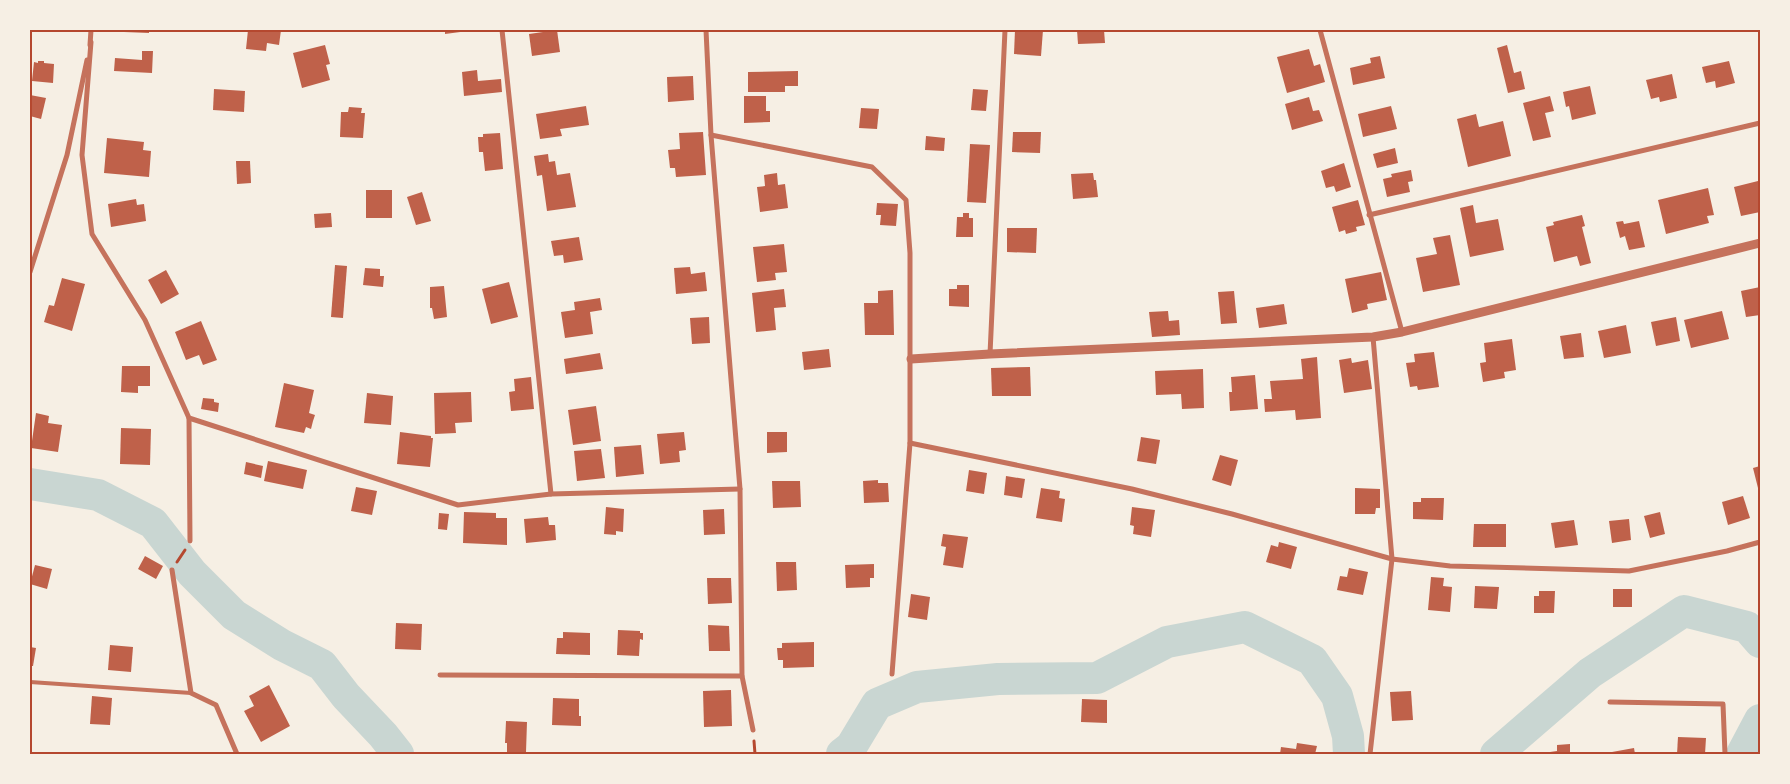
<svg xmlns="http://www.w3.org/2000/svg" width="1790" height="784" font-family="'IBM Plex Sans',sans-serif">
<style>
.lines{fill:none;stroke-linecap:round;stroke-linejoin:round}
.river{stroke:#c9d6d2;stroke-width:32}
.building{fill:#bf614a}
.path{stroke:#b5482f;stroke-width:3}
.service{stroke:#c5725c;stroke-width:4}
.minor{stroke:#c5725c;stroke-width:5}
.tertiary{stroke:#c5725c;stroke-width:9}
.neatline{fill:none;stroke:#b5482f;stroke-width:2}
</style>
<rect width="100%" height="100%" fill="#f6efe4"/>
<g class="lines">
<g class="river">
<path d="M30 484 98 495 153 523 192 573 234 615 282 645 322 665 346 696 383 735 398 754"/>
<path d="M842 754 851 747 877 704 917 687 998 679 1097 678 1167 642 1245 627 1312 660 1337 696 1348 736 1349 754"/>
<path d="M1496 754 1590 673 1684 611 1747 627 1760 642"/>
<path d="M1742 754 1760 720"/>
</g>
</g>
<g class="building">
<path d="M124 30H149V33L124 32Z"/>
<path d="M248 30H281L279 45 267 43 266 51 246 49Z"/>
<path d="M445 30H468V31L445 34Z"/>
<path d="M557 30 560 52 532 56 529 34Z"/>
<path d="M1015 30H1043L1041 56 1014 54Z"/>
<path d="M1077 30H1104L1105 43 1078 44Z"/>
<path d="M325 45 330 64 326 65 330 80 302 88 293 53Z"/>
<path d="M1507 45 1514 73 1521 71 1525 89 1508 93 1497 48Z"/>
<path d="M1309 49 1314 66 1320 64 1325 82 1287 93 1277 57Z"/>
<path d="M142 51H153L152 73 114 71 115 58 142 60Z"/>
<path d="M1380 56 1385 78 1353 85 1350 68 1371 63 1370 58Z"/>
<path d="M38 61H44V63L54 64 53 83 32 81 34 62 38 63Z"/>
<path d="M1729 61 1735 83 1716 88 1715 81 1706 83 1702 67Z"/>
<path d="M477 70 478 81 501 79 502 92 464 96 462 72Z"/>
<path d="M798 71V86H785V92H748V72Z"/>
<path d="M1672 74 1677 98 1660 102 1659 97 1651 99 1646 80Z"/>
<path d="M693 76 694 100 668 102 667 77Z"/>
<path d="M1590 86 1596 114 1572 120 1569 106 1566 107 1563 92Z"/>
<path d="M214 89 245 91 244 112 213 110Z"/>
<path d="M973 89 988 90 986 111 971 110Z"/>
<path d="M30 95 46 98 41 119 30 116Z"/>
<path d="M744 96H766V111H770V122L744 123Z"/>
<path d="M1550 96 1554 111 1545 113 1551 137 1533 141 1523 103Z"/>
<path d="M1309 97 1313 111 1319 110 1323 121 1292 130 1285 104Z"/>
<path d="M586 106 589 125 560 129 562 136 540 139 536 114Z"/>
<path d="M1391 106 1397 129 1363 137 1358 114Z"/>
<path d="M349 107 362 108 361 113H365L363 138 340 137 341 112H348Z"/>
<path d="M861 108 879 109 877 129 859 128Z"/>
<path d="M1476 114 1479 127 1503 121 1511 156 1468 167 1457 119Z"/>
<path d="M703 132 706 175 676 177 675 168H670L668 150 680 149 679 133Z"/>
<path d="M1013 132H1041L1040 153 1012 152Z"/>
<path d="M500 133 503 169 485 171 483 152H479L478 137H483V134Z"/>
<path d="M926 136 945 138 944 151 925 150Z"/>
<path d="M107 138 144 142 143 150 151 151 149 177 104 173Z"/>
<path d="M970 144 990 145 986 203 967 202Z"/>
<path d="M1395 148 1398 163 1377 168 1373 154Z"/>
<path d="M548 154 549 162 555 161 557 175 570 173 576 207 547 211 542 175 537 176 534 156Z"/>
<path d="M236 161H250L251 183 237 184Z"/>
<path d="M1344 163 1351 187 1336 192 1334 186 1326 188 1321 171Z"/>
<path d="M1411 170 1413 181 1408 182 1410 192 1387 197 1383 179 1392 177 1391 174Z"/>
<path d="M777 173 778 185 785 184 788 208 760 212 757 187 765 186 764 175Z"/>
<path d="M1093 173 1094 180H1096L1098 197 1073 199 1071 174Z"/>
<path d="M1758 181 1760 187V205L1758 206 1760 212 1741 216 1734 187Z"/>
<path d="M1708 188 1714 215 1707 216 1709 223 1666 234 1658 200Z"/>
<rect x="366" y="190" width="26" height="28"/>
<path d="M422 192 431 221 416 225 407 197Z"/>
<path d="M136 199 137 205 144 204 146 221 111 227 108 204Z"/>
<path d="M1358 200 1365 225 1356 227 1357 231 1346 234 1345 230 1339 232 1332 207Z"/>
<path d="M877 203 898 204 896 226 880 225 881 215H876Z"/>
<path d="M1473 205 1476 223 1498 219 1504 250 1470 257 1460 208Z"/>
<path d="M331 213 332 227 315 228 314 214Z"/>
<path d="M963 213H969V218H973V237H956L957 217H963Z"/>
<path d="M1582 215 1585 226 1582 227 1591 263 1580 266 1577 256 1554 262 1546 227 1554 225 1553 222Z"/>
<path d="M1623 221 1624 224 1639 221 1645 247 1629 250 1625 236 1620 238 1616 222Z"/>
<path d="M1007 228H1037L1036 253 1007 252Z"/>
<path d="M1450 235 1460 285 1423 292 1416 258 1437 254 1433 238Z"/>
<path d="M579 237 583 260 564 263 563 255 554 256 551 241Z"/>
<path d="M784 244 787 272 775 273 776 280 757 282 753 247Z"/>
<path d="M335 265 347 266 343 318 331 317Z"/>
<path d="M690 267 691 274 705 272 707 291 676 294 674 268Z"/>
<path d="M365 268 380 269V276H384L383 287 363 285Z"/>
<path d="M166 270 179 294 161 304 148 280Z"/>
<path d="M1381 272 1387 300 1367 304 1368 309 1352 313 1345 279Z"/>
<path d="M62 278 85 284 72 331 44 322 49 305 54 306Z"/>
<path d="M509 282 518 317 491 324 482 289Z"/>
<path d="M957 285H969V307L949 306V289H957Z"/>
<path d="M444 286 447 317 434 319 432 308H430V287Z"/>
<path d="M1760 287V315L1746 317 1741 291Z"/>
<path d="M784 289 786 307 774 308 776 330 756 332 752 293Z"/>
<path d="M893 290 894 335H865L864 303H878V291Z"/>
<path d="M1234 291 1237 323 1221 324 1218 292Z"/>
<path d="M600 298 602 310 590 312 593 334 565 338 561 312 575 310 574 302Z"/>
<path d="M1284 304 1287 324 1259 328 1256 308Z"/>
<path d="M1168 311 1169 321 1179 320 1180 335 1152 337 1149 312Z"/>
<path d="M1722 311 1729 339 1691 348 1684 320Z"/>
<path d="M709 317 710 343 692 344 690 318Z"/>
<path d="M1676 317 1680 341 1656 346 1651 322Z"/>
<path d="M201 321 217 360 203 365 199 355 186 360 175 332Z"/>
<path d="M1626 325 1631 353 1604 358 1598 331Z"/>
<path d="M1581 333 1584 357 1564 359 1560 336Z"/>
<path d="M1512 339 1516 370 1504 372 1505 378 1483 382 1480 363 1486 362 1484 343Z"/>
<path d="M829 349 831 367 804 370 802 352Z"/>
<path d="M1434 352 1439 387 1418 390 1417 386 1410 387 1406 363 1415 362 1414 354Z"/>
<path d="M600 353 603 369 566 374 564 359Z"/>
<path d="M1317 357 1321 418 1296 420 1295 410 1265 412 1264 399H1272L1270 381 1303 379 1301 359Z"/>
<path d="M1351 358 1352 363 1368 360 1372 389 1344 393 1339 360Z"/>
<path d="M122 366H150V386H138V393L121 392Z"/>
<path d="M1030 367 1031 396H992L991 368Z"/>
<path d="M1203 369 1204 408 1182 409 1181 394 1156 395 1155 371Z"/>
<path d="M1255 375 1258 409 1230 411 1229 392H1232L1231 377Z"/>
<path d="M531 377 534 409 511 411 509 392 515 391 514 379Z"/>
<path d="M284 383 314 390 309 413 315 415 313 421 311 429 306 427 304 433 275 427Z"/>
<path d="M471 392 472 422 455 423 456 433 435 434 434 393Z"/>
<path d="M367 393 393 396 391 425 364 423Z"/>
<path d="M203 398 214 399V402L219 403 218 412 201 409Z"/>
<path d="M596 406 601 441 573 445 568 410Z"/>
<path d="M36 413 49 416 48 423 62 425 58 452 31 448Z"/>
<path d="M121 428 151 429 150 465 120 464Z"/>
<path d="M400 432 431 436V438H433L430 467 397 464Z"/>
<path d="M684 432 686 450 679 451 680 462 660 464 657 434Z"/>
<path d="M767 432H787V452L767 453Z"/>
<path d="M1141 437 1160 440 1156 464 1137 461Z"/>
<path d="M641 445 644 474 616 477 614 447Z"/>
<path d="M601 449 605 478 577 481 574 451Z"/>
<path d="M1220 455 1238 460 1231 486 1212 480Z"/>
<path d="M268 461 307 470 303 489 264 481Z"/>
<path d="M246 462 263 466 261 478 244 474Z"/>
<path d="M1760 466V492H1759L1753 468Z"/>
<path d="M969 470 987 473 984 494 966 491Z"/>
<path d="M1006 476 1025 479 1022 498 1004 495Z"/>
<path d="M878 480V483H888L889 502 864 503 863 481Z"/>
<path d="M772 481H800L801 507 773 508Z"/>
<path d="M356 487 377 491 372 515 351 511Z"/>
<path d="M1041 488 1060 491 1059 498 1065 499 1062 522 1036 518Z"/>
<path d="M1355 488 1380 489V508H1376L1375 514H1355Z"/>
<path d="M1743 496 1750 518 1728 525 1722 502Z"/>
<path d="M1421 498H1444L1443 520 1413 519V502H1421Z"/>
<path d="M606 507 624 509 623 532 616 531V535L604 534Z"/>
<path d="M1132 507 1155 510 1151 537 1133 534 1134 526 1130 525Z"/>
<path d="M724 509 725 534 704 535 703 510Z"/>
<path d="M464 512 496 513V518H507V545L463 543Z"/>
<path d="M1660 512 1665 534 1650 538 1644 516Z"/>
<path d="M439 513 449 514 447 530 438 529Z"/>
<path d="M548 517 549 525H555L556 540 526 543 524 519Z"/>
<path d="M1629 519 1631 540 1612 543 1609 521Z"/>
<path d="M1574 520 1578 545 1555 548 1551 523Z"/>
<path d="M1474 524H1506V547H1473Z"/>
<path d="M943 534 968 537 963 568 943 565 946 547 941 546Z"/>
<path d="M1279 542 1297 547 1291 569 1266 562 1271 545 1278 547Z"/>
<path d="M145 556 163 566 156 579 138 569Z"/>
<path d="M776 562H796L797 590 777 591Z"/>
<path d="M874 564V578H870V587L846 588 845 565Z"/>
<path d="M35 565 52 569 47 589 30 584Z"/>
<path d="M1349 568 1368 572 1363 595 1337 590 1340 576 1347 577Z"/>
<path d="M1431 577 1444 578 1443 586 1452 587 1450 612 1428 610Z"/>
<path d="M707 578H731L732 603 708 604Z"/>
<path d="M1475 586 1499 587 1497 609 1474 608Z"/>
<rect x="1613" y="589" width="19" height="18"/>
<path d="M1539 591H1555L1554 613H1534V596H1539Z"/>
<path d="M911 594 930 597 927 620 908 617Z"/>
<path d="M396 623 422 624 421 650 395 649Z"/>
<path d="M708 625 729 626 730 651H709Z"/>
<path d="M618 630 640 631V633H643V640L640 639 639 656 617 655Z"/>
<path d="M563 632 590 633V655L556 654 557 638H563Z"/>
<path d="M814 642V667L783 668V660H778L777 648H782V643Z"/>
<path d="M110 645 133 647 131 672 108 670Z"/>
<path d="M30 647 36 648 33 666H30Z"/>
<path d="M269 685 290 726 261 742 244 711 254 706 249 696Z"/>
<path d="M731 690 732 726 704 727 703 691Z"/>
<path d="M1411 691 1413 720 1392 721 1390 692Z"/>
<path d="M92 696 112 698 110 725 90 724Z"/>
<path d="M553 698 579 699V716H581V726L552 725Z"/>
<path d="M1082 699 1107 700V723L1081 722Z"/>
<path d="M506 721 527 722 526 752H507V743H505Z"/>
<path d="M1678 737 1706 738 1705 754H1677Z"/>
<path d="M1297 743 1317 746 1315 754H1280L1281 747 1296 749Z"/>
<path d="M1570 744V754H1550V752L1557 751V745Z"/>
<path d="M1634 748 1635 754H1612V752Z"/>
</g>
<g class="lines">
<g class="path">
<path d="M177 562 185 550"/>
<path d="M754 741 755 754"/>
</g>
<path class="service" d="M30 682 191 693"/>
<g class="minor">
<path d="M502 30 551 494"/>
<path d="M706 30 711 135 740 489 742 676 753 730"/>
<path d="M1320 30 1402 332"/>
<path d="M91 42 82 155 92 234 145 320 189 418 458 505 551 494 740 489"/>
<path d="M90 45 91 30"/>
<path d="M711 135 872 167 906 200 910 253V443L892 674"/>
<path d="M1369 215 1760 123"/>
<path d="M30 272 67 155 87 60"/>
<path d="M990 354 1005 30"/>
<path d="M189 418 190 541"/>
<path d="M910 443 1132 489 1232 514 1392 559 1450 566 1629 571 1727 551 1760 542"/>
<path d="M172 570 191 693 216 705 237 754"/>
<path d="M440 675 742 676"/>
<path d="M1610 702 1723 704 1725 754"/>
<path d="M1370 754 1392 559 1373 337"/>
</g>
<path class="tertiary" d="M911 359 990 354 1373 337 1402 332 1760 243"/>
</g>
<rect width="1790" height="784" fill="none" stroke="#f6efe4" stroke-width="62"/>
<rect x="31" y="31" width="1728" height="722" class="neatline"/>
</svg>
